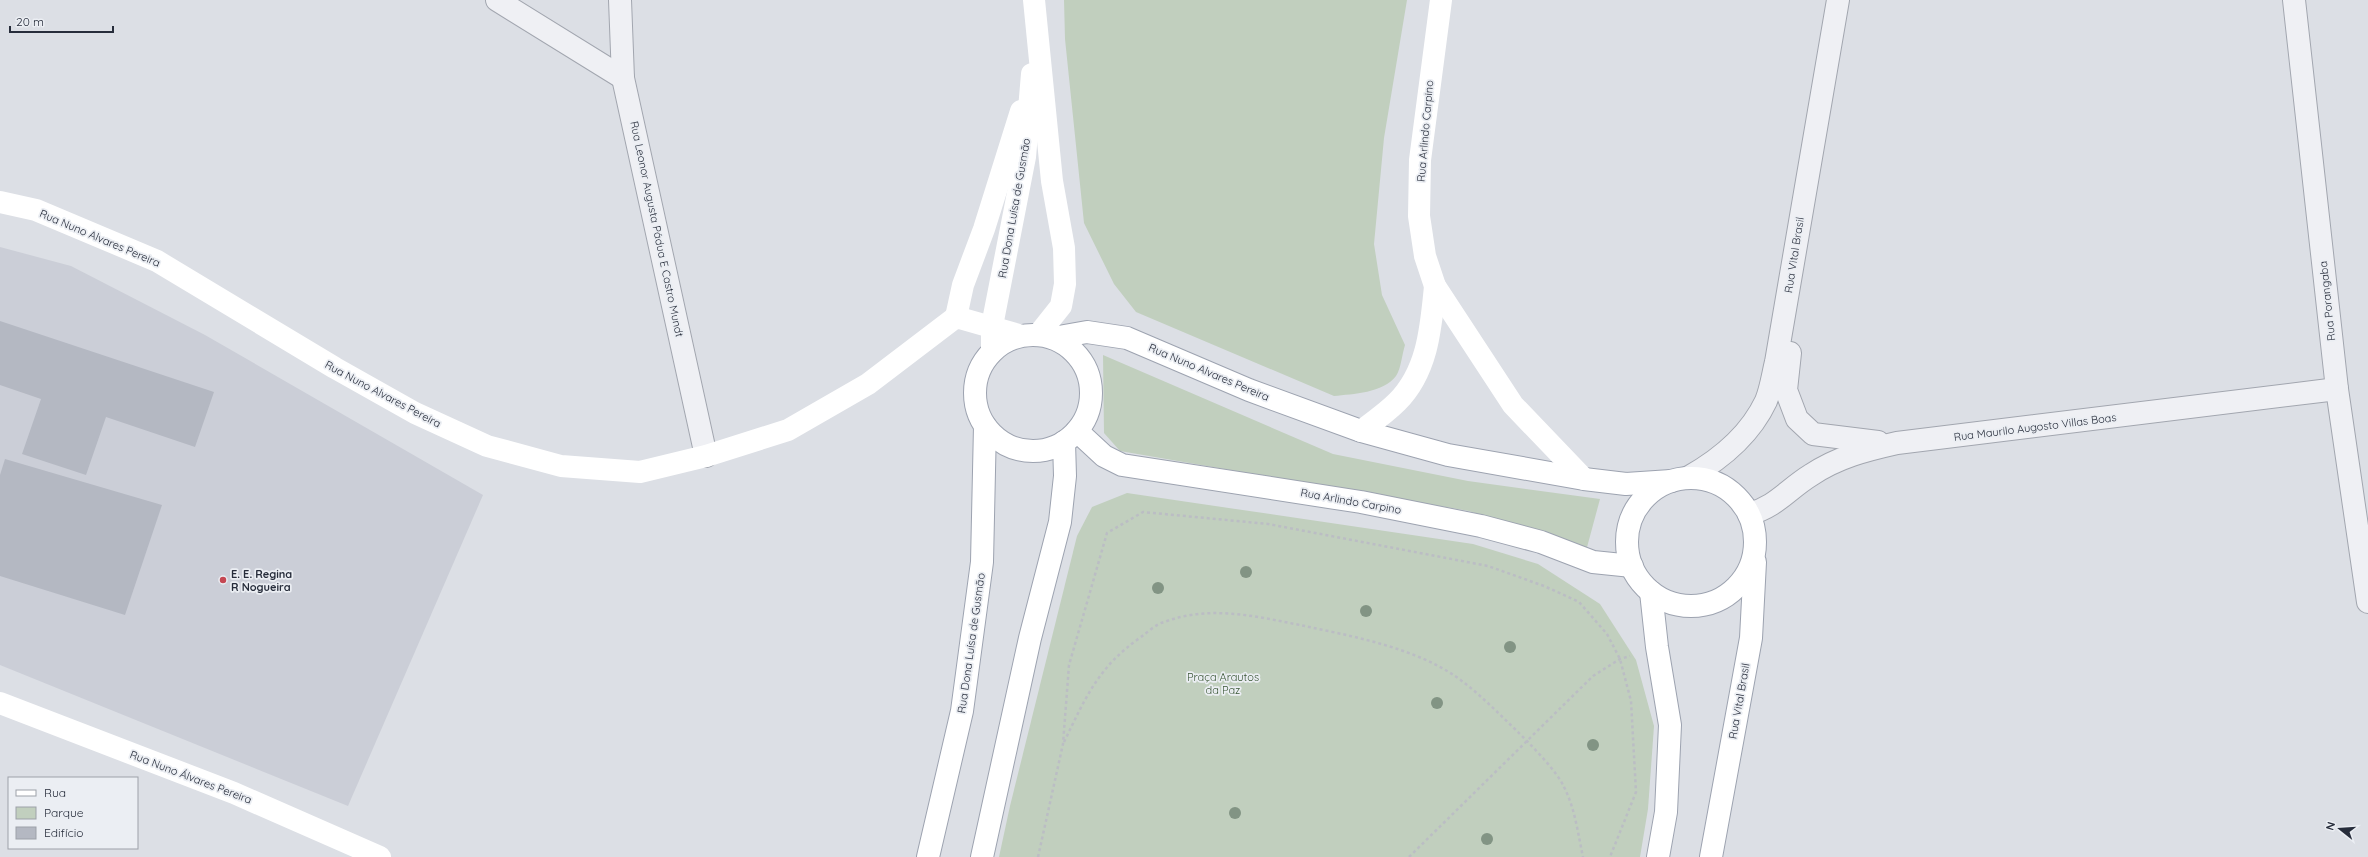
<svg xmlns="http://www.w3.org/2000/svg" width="2368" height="857" font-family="Quicksand,sans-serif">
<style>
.built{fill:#cbced7}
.green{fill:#c1cfbe}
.building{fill:#b4b8c2}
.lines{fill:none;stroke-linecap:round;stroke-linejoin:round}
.street-casing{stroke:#a2a6af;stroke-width:24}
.primary-casing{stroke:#9da3b0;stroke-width:24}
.path{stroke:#bbbdc4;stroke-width:2.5;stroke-dasharray:3 3;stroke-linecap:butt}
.street{stroke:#eff0f4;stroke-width:22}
.secondary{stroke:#fff;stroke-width:22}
.primary{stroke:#fff;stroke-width:22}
.tree{fill:#829484}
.poi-dot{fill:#c54752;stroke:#ebeef3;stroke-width:1.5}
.labels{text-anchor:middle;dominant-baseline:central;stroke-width:3.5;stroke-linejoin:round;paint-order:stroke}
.street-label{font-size:11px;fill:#272d3b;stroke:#ebeef3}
.poi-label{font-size:11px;font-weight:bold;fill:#272d3b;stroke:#ebeef3;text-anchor:start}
.park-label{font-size:11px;fill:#395635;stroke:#ebeef3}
</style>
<rect width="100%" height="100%" fill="#dcdfe5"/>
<path class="built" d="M0 247 71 266 205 335 483 495 348 806 0 665Z"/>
<g class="green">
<path d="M1064 0H1407L1384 138 1374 244 1382 295 1405 345C1402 354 1401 369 1396 376 1383 393 1353 394 1334 396L1136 312 1114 284 1084 223 1065 39Z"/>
<path d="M1103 355 1333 454 1468 481 1600 499 1586 551 1469 511 1120 451 1104 433Z"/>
<path d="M1127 493 1473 544 1538 564 1600 604 1636 660 1654 726 1648 809 1640 857H999L1010 806 1077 536 1092 507Z"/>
</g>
<g class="building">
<path d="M0 321 214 392 195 447 106 417 86 475 22 454 41 399 0 385Z"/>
<path d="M5 459 162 505 125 615 0 576V475Z"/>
</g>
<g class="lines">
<g class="street-casing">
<g id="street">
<path d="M497 0 623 78"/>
<path d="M620 0 623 78 706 456"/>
<path d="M2294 0 2337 389 2368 602"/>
<path d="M1790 353 1786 390 1797 419 1813 434 1878 442"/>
<path d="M1689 477C1721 459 1750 435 1766 401 1771 389 1773 374 1776 362L1838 0"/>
<path d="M1749 514C1776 507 1788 489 1811 475 1838 457 1866 450 1897 443L2337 389"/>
</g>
</g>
<g class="primary-casing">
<g id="primary">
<circle cx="1033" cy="393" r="58"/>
<path d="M1053 338 1087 332 1127 338 1249 390 1361 431 1448 455 1584 479 1626 484 1671 481"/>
<path d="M1077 431 1104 456 1122 465 1361 502 1481 526 1541 542 1593 562 1632 566"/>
<circle cx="1691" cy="542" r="64"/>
<path d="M1651 592 1657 647 1670 725 1666 812 1658 857"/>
<path d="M928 857 962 711 982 562 985 426"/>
<path d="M982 857 1030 638 1060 522 1065 476 1064 442"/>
<path d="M1711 857 1751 638 1755 562"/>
</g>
</g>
<g class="path">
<path d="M1064 742C1086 697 1098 667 1141 637 1148 632 1156 624 1164 622 1210 605 1254 616 1300 625 1351 636 1412 647 1455 676 1478 692 1497 712 1517 731 1530 744 1557 771 1564 787 1575 808 1578 834 1583 857"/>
<path d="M1038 857 1063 744 1069 665 1107 533 1143 512 1268 524 1488 566 1544 586 1579 602 1607 634 1620 659 1631 701 1636 792 1610 857"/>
<path d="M1409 857 1593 676 1620 659 1630 656"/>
</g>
<use href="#street" class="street"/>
<g class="secondary">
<path d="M1034 0 1052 181 1064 248 1065 284 1061 306 1038 335"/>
<path d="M1441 0 1420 160 1419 216 1425 256 1435 286 1513 405 1584 479"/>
<path d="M0 202 36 210 157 261 335 368 415 413 487 446 561 466 640 472 706 456 788 430 868 384 956 317 1019 335"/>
<path d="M956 317 963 285 984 229 1021 111"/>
<path d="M992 351V326L1025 157 1032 74"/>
<path d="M1361 431C1373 422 1386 413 1397 402 1428 371 1431 327 1435 286"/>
<path d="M0 703 234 793 380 857"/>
</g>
<use href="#primary" class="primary"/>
</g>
<g class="tree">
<circle cx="1246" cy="572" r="6"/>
<circle cx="1158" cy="588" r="6"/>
<circle cx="1366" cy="611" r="6"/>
<circle cx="1510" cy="647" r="6"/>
<circle cx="1437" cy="703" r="6"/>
<circle cx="1593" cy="745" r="6"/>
<circle cx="1235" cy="813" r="6"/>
<circle cx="1487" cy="839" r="6"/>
</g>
<circle class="poi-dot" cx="223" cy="580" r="4"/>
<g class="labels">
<g class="street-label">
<text transform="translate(1425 131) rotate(-85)">Rua Arlindo Carpino</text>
<text transform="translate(1014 208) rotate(-80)">Rua Dona Luísa de Gusmão</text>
<text transform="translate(657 229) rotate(78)">Rua Leonor Augusta Pádua E Castro Mundt</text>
<text transform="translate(100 238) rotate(23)">Rua Nuno Alvares Pereira</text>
<text transform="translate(1794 255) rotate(-81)">Rua Vital Brasil</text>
<text transform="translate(2327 301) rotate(-96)">Rua Porangaba</text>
<text transform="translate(1209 372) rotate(23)">Rua Nuno Alvares Pereira</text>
<text transform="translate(383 394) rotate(28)">Rua Nuno Alvares Pereira</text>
<text transform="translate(2035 427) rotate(-7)">Rua Maurilo Augosto Villas Boas</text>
<text transform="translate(1351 501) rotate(10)">Rua Arlindo Carpino</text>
<text transform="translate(971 643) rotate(-82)">Rua Dona Luísa de Gusmão</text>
<text transform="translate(1739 701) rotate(-80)">Rua Vital Brasil</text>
<text transform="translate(191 777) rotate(21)">Rua Nuno Álvares Pereira</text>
</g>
<g class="poi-label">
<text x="231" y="574">E. E. Regina<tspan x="231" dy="13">R Nogueira</tspan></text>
</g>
<g class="park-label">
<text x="1223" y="677">Praça Arautos<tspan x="1223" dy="13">da Paz</tspan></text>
</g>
</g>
<rect x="8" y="777" width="130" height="72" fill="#ebeef3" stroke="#9da1a9"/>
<rect x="16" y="790" width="20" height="6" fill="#ffffff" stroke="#9da1a9"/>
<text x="44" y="797" font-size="12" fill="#272d3b">Rua</text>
<rect x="16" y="807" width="20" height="12" fill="#c1cfbe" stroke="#9da1a9"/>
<text x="44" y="817" font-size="12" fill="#272d3b">Parque</text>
<rect x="16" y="827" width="20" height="12" fill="#b4b8c2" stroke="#9da1a9"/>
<text x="44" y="837" font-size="12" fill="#272d3b">Edifício</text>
<g transform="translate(2340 829) rotate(287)" stroke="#ebeef3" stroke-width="3" paint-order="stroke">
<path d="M0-3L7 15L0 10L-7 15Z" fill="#272d3b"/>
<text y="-6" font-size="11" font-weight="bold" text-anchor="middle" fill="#272d3b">N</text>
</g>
<path d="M10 26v6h103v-6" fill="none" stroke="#272d3b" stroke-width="2"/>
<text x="16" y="26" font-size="12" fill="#272d3b" stroke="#ebeef3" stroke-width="3" paint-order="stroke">20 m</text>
</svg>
